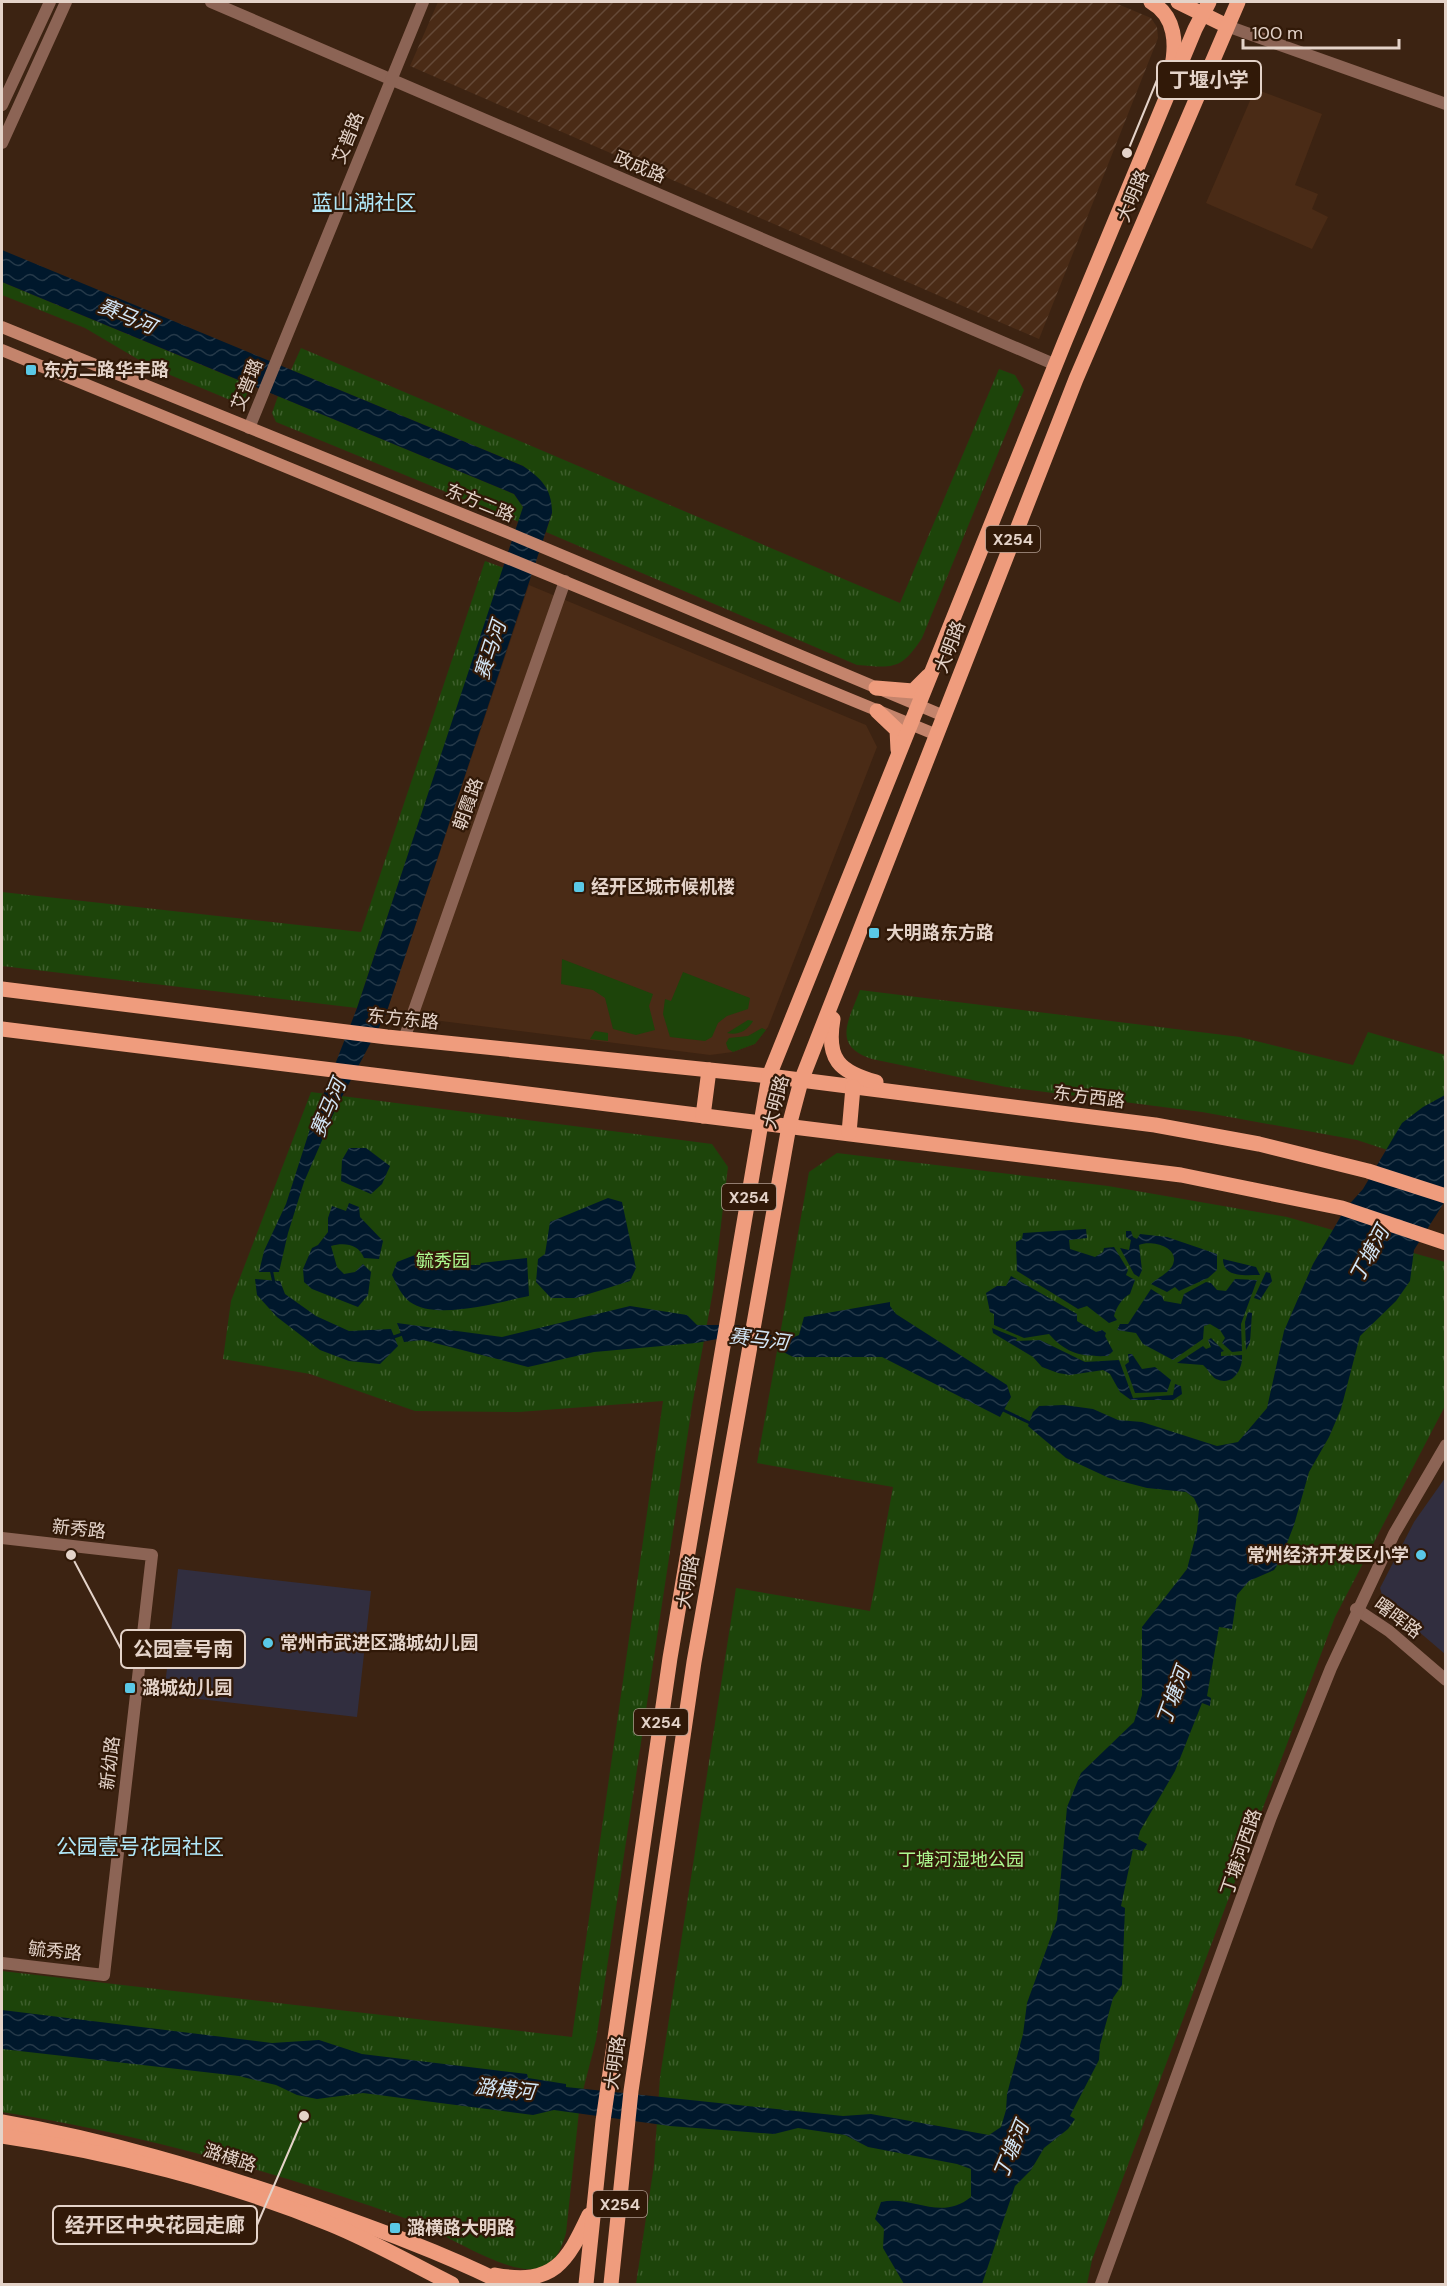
<svg xmlns="http://www.w3.org/2000/svg" width="1447" height="2286" font-family="'DM Sans','Noto Sans SC',sans-serif">
<style>
.built{fill:#4a2b16}
.industrial{fill:url(#industrial-furrows)}
.education{fill:#312e3f}
.green{fill:#1d440a}
.park{fill:url(#park-tufts)}
.water{fill:url(#water-waves)}
.lines{fill:none;stroke-linecap:round;stroke-linejoin:round}
.stream{stroke:#00182c;stroke-width:3}
.minor{stroke:#8c6455;stroke-width:12}
.tertiary{stroke:#8c6455;stroke-width:12}
.secondary{stroke:#c4846c;stroke-width:12}
.primary{stroke:#ef9c7d;stroke-width:15}
.poi-dot{fill:#5ac8e6;stroke:#311908;stroke-width:2}
.labels{text-anchor:middle;dominant-baseline:central;stroke-width:4.5;stroke-linejoin:round;paint-order:stroke}
.shield{fill:#311908;stroke:#ae9b8f;stroke-width:1.5}
.shield-label{font-size:16px;font-weight:bold;fill:#e4d3c9}
.street-label{font-size:18px;fill:#e4d3c9;stroke:#311908}
.poi-label{font-size:18px;font-weight:bold;fill:#e4d3c9;stroke:#311908;text-anchor:start}
.park-label{font-size:18px;fill:#adfa90;stroke:#311908}
.water-label{font-size:20px;font-style:italic;fill:#d3e7f8;stroke:#311908}
.quarter-label{font-size:21px;fill:#b0e7f8;stroke:#311908}
.leader{fill:none;stroke:#e4d3c9;stroke-width:2}
.callout-dot{fill:#e4d3c9;stroke:#311908;stroke-width:2}
.callout{fill:#311908;stroke:#e4d3c9;stroke-width:2}
.callout-label{font-size:20px;text-anchor:middle;font-weight:bold;fill:#e4d3c9}
</style>
<defs>
<pattern id="industrial-furrows" width="10" height="10" patternUnits="userSpaceOnUse" patternTransform="scale(1.5)"><rect width="10" height="10" fill="#4a2b16"/><path d="M-1 1l2-2M0 10L10 0M9 11l2-2" fill="none" stroke="#644937"/></pattern>
<pattern id="park-tufts" width="24" height="20" patternUnits="userSpaceOnUse" patternTransform="scale(1.5)"><rect width="24" height="20" fill="#1d440a"/><path d="M3 7l-1-3M5 7V3M7 7l1-3M15 17l-1-3M17 17v-4M19 17l1-3" fill="none" stroke="#3e5e2c"/></pattern>
<pattern id="water-waves" width="16" height="10" patternUnits="userSpaceOnUse" patternTransform="scale(1.5)"><rect width="16" height="10" fill="#00182c"/><path d="M0 5q4-4 8 0t8 0" fill="none" stroke="#253949"/></pattern>
</defs>
<rect width="100%" height="100%" fill="#3c2312"/>
<g class="built">
<path d="M1255 89 1322 114 1295 185 1318 194 1312 209 1328 217 1312 249 1206 203Z"/>
<path d="M529 585 866 725 877 747 768 1027 755 1044 733 1052 710 1055 386 1014Z"/>
</g>
<path class="industrial" d="M438 2H1113L1151 18 1157 27 1158 38 1039 339 410 66Z"/>
<g class="education">
<path d="M1445 1478V1654L1384 1602 1380 1588 1414 1522Z"/>
<path d="M178 1569 371 1591 357 1717 164 1695Z"/>
</g>
<g class="green">
<path d="M562 959 653 994 649 1006 655 1030 636 1035 613 1029 605 998 593 990 561 984Z"/>
<path d="M683 972 750 998 748 1009 727 1016 718 1023 712 1037 705 1041 670 1037 663 1014 665 999 671 1001Z"/>
<path d="M748 1020 753 1021C748 1030 738 1036 727 1033Z"/>
<path d="M762 1028 766 1030 755 1044 733 1052 728 1049 726 1043 729 1038 748 1036Z"/>
<path d="M595 1031 608 1033V1041L590 1039Z"/>
</g>
<g class="park">
<path d="M2 282 250 385 245 399 235 402 151 367 85 328 2 295Z"/>
<path d="M301 348 900 603 999 369 1015 375 1024 390 922 638C901 670 894 668 857 665L546 532 552 513 523 466 291 370Z"/>
<path d="M278 396 514 494 523 507 519 522 276 422 272 413Z"/>
<path d="M485 561 504 568 357 1008 2 966V892L361 932Z"/>
<path d="M860 990 1240 1037 1353 1065 1368 1032 1445 1055V1169L1357 1140 1202 1112 1006 1087 872 1059C831 1046 849 1020 860 990Z"/>
<path d="M311 1092 712 1144 728 1167 713 1291 692 1406 596 2040 580 2102 566 2233C560 2253 554 2267 532 2269 500 2271 443 2232 410 2220 278 2172 140 2134 2 2112V1971L572 2037 663 1401 519 1412 415 1411 310 1374 223 1359 231 1301Z"/>
<path d="M837 1153 1108 1186 1287 1217 1445 1262V1406L1335 1617 1092 2260 1087 2284H636L654 2165 660 2077 736 1588 870 1611 893 1487 757 1463 809 1172Z"/>
</g>
<g class="water">
<path d="M2 250 523 466C542 479 552 489 552 513L386 1014 336 1108 304 1182 288 1233 279 1272H259L264 1251 286 1204 310 1129 357 1008 523 507 514 494 2 282Z"/>
<path d="M1445 1095V1201L1414 1250 1410 1281 1396 1301 1360 1336 1341 1409 1329 1437 1309 1472 1294 1525 1280 1561 1274 1570 1249 1581 1237 1595 1232 1629 1219 1627 1207 1696 1211 1698 1210 1706 1202 1703 1175 1771 1140 1831 1138 1839 1147 1844 1143 1851 1133 1849 1121 1906 1125 1908 1122 1985 1113 1998 1100 2045 1099 2060 1070 2116 1075 2119 1068 2129 1044 2148 1031 2170 1015 2186 982 2284H904L883 2248 884 2229 875 2219 881 2202C913 2195 940 2222 971 2197V2169L957 2164 868 2147 845 2135 798 2128 774 2134 670 2126 554 2110 533 2115 363 2093 317 2099 297 2095 276 2085 239 2076 2 2049V2010L272 2043 319 2040 362 2054 527 2074 528 2078 566 2084V2087L843 2116 871 2114 989 2135 1001 2127 1006 2110 1007 2094 1023 2034 1027 2003 1057 1920 1067 1807 1081 1773 1134 1722 1142 1695V1627L1187 1569 1197 1531 1199 1509 1194 1498 1186 1492 1147 1488 1109 1478 1066 1458 1028 1426 1033 1412 1039 1406 1064 1405 1093 1409 1118 1420 1142 1422 1217 1446 1238 1442 1267 1408 1284 1331 1313 1264 1345 1209 1363 1189 1402 1123 1423 1107Z"/>
<path d="M349 1148H366L390 1166 382 1184 371 1194 341 1181 342 1160Z"/>
<path d="M608 1198 622 1202 636 1268 630 1281 576 1298H551L536 1282 538 1259 545 1254 550 1222Z"/>
<path d="M349 1203 359 1207 360 1217 383 1241 379 1259 364 1258C359 1244 344 1242 331 1246L337 1267 344 1274 355 1272 363 1264 371 1272 368 1295 358 1307 312 1289 304 1282 303 1269 312 1248 318 1245 328 1232V1218L332 1206 346 1211Z"/>
<path d="M1086 1229 1087 1238 1069 1240 1070 1249 1095 1257 1103 1252 1104 1248 1114 1247 1128 1270 1126 1275 1135 1280 1130 1294C1122 1298 1116 1308 1114 1316L1117 1320 1109 1323 1087 1306 1078 1309 1017 1271 1016 1242 1022 1239 1023 1233Z"/>
<path d="M1126 1231H1131L1133 1237 1137 1239 1140 1234 1167 1237 1217 1254V1270L1208 1278 1179 1291 1175 1287 1167 1292 1151 1284C1158 1277 1173 1272 1174 1260 1175 1245 1149 1240 1139 1245L1142 1270 1139 1277 1134 1274 1120 1248 1129 1250 1131 1240 1126 1237Z"/>
<path d="M415 1255 430 1256 437 1262 451 1265H480L481 1263 527 1258 529 1296C499 1302 436 1321 410 1302 401 1295 397 1285 392 1275L397 1262Z"/>
<path d="M1223 1259 1256 1267 1260 1275C1245 1275 1223 1278 1223 1259Z"/>
<path d="M1266 1272 1270 1273 1272 1281 1260 1300 1254 1298Z"/>
<path d="M1011 1276 1077 1314V1321L1096 1332 1102 1330 1106 1333 1105 1336 1113 1351 1108 1356C1080 1357 1066 1353 1049 1334L1024 1338 994 1325V1314L990 1312 986 1293 997 1286H1006Z"/>
<path d="M255 1279 280 1281 285 1294 316 1316 349 1331 391 1329 398 1346 380 1364 349 1361 320 1350 277 1317 257 1295Z"/>
<path d="M1235 1279 1257 1280 1241 1324 1242 1351 1232 1352 1222 1343 1225 1338 1220 1330 1210 1324 1204 1326 1203 1339 1173 1360 1143 1344 1136 1333 1117 1330 1120 1324H1128L1151 1289 1162 1296 1164 1301 1181 1304 1184 1294 1206 1282 1211 1283 1217 1290 1226 1291Z"/>
<path d="M890 1302V1306L896 1314 1007 1385 1011 1397 1000 1417 882 1357H793L770 1345 733 1336 696 1343 594 1352 528 1367 423 1340 404 1342 397 1323 502 1337 630 1306 687 1315 697 1325H738L787 1340 799 1335 804 1317Z"/>
<path d="M1248 1312 1252 1313 1250 1342 1246 1350 1245 1322Z"/>
<path d="M992 1328 1017 1338 1016 1341 1040 1340 1085 1362 1119 1360 1133 1398 1173 1395 1175 1384 1181 1386 1182 1394 1173 1400H1131L1120 1392 1110 1374 1103 1370 1070 1375 1058 1373 1042 1367 1033 1357 993 1333Z"/>
<path d="M1211 1338 1224 1351 1221 1352V1356L1242 1355C1243 1368 1234 1387 1216 1379 1211 1376 1208 1369 1203 1365L1177 1363 1203 1346 1206 1349 1211 1347 1208 1340Z"/>
<path d="M1128 1354H1132L1142 1369 1155 1367 1171 1380 1167 1392 1135 1393 1125 1365 1129 1362Z"/>
</g>
<g class="lines">
<g class="stream">
<path d="M271 1269 274 1283"/>
<path d="M391 1338 405 1333"/>
<path d="M1001 1409 1030 1423"/>
</g>
<g class="minor">
<path d="M211 2 1056 365"/>
<path d="M249 428 423 2"/>
<path d="M404 1039 565 581"/>
<path d="M2 1538 152 1555 104 1975 2 1963"/>
<path d="M1356 1609 1389 1631 1446 1680"/>
</g>
<g class="tertiary">
<path d="M1227 26 1446 104"/>
<path d="M2 105 50 2"/>
<path d="M2 143 66 2"/>
<path d="M1101 2284 1271 1817 1331 1668 1394 1534 1446 1445"/>
</g>
<g class="secondary">
<path d="M2 327 511 534 944 716"/>
<path d="M2 350 937 735"/>
</g>
<g class="primary">
<path d="M1151 2C1176 16 1177 45 1171 70"/>
<path d="M1178 2 1227 26"/>
<path d="M876 688 913 691 928 676"/>
<path d="M877 711 897 730 898 750"/>
<path d="M2 989 387 1037 769 1076 1155 1125 1259 1144 1368 1171 1446 1196"/>
<path d="M833 1019C826 1059 839 1072 876 1082"/>
<path d="M2 1029 1181 1175 1342 1208 1446 1243"/>
<path d="M703 1116 709 1070"/>
<path d="M849 1133 853 1087"/>
<path d="M2 2122C106 2140 206 2170 306 2204 374 2228 441 2252 505 2284"/>
<path d="M2 2136C111 2152 228 2182 330 2224 372 2241 412 2264 452 2284"/>
<path d="M495 2275C554 2286 567 2262 589 2215"/>
<path d="M586 2284 603 2121 670 1658 769 1076 1065 341 1195 29 1209 2"/>
<path d="M611 2284 631 2091 694 1662 789 1126 801 1081 1076 379 1238 2"/>
</g>
</g>
<g class="poi-dot">
<rect x="25" y="364" width="12" height="12" rx="3"/>
<rect x="573" y="881" width="12" height="12" rx="3"/>
<rect x="868" y="927" width="12" height="12" rx="3"/>
<circle cx="1421" cy="1555" r="6"/>
<circle cx="268" cy="1643" r="6"/>
<rect x="124" y="1682" width="12" height="12" rx="3"/>
<rect x="389" y="2222" width="12" height="12" rx="3"/>
</g>
<g class="labels">
<g class="shield">
<rect x="986" y="526" width="54" height="26" rx="4.5"/>
<rect x="722" y="1184" width="54" height="26" rx="4.5"/>
<rect x="634" y="1709" width="54" height="26" rx="4.5"/>
<rect x="593" y="2191" width="54" height="26" rx="4.5"/>
</g>
<g class="shield-label">
<text x="1013" y="539">X254</text>
<text x="749" y="1197">X254</text>
<text x="661" y="1722">X254</text>
<text x="620" y="2204">X254</text>
</g>
<g class="street-label">
<text transform="translate(348 138) rotate(-68)">艾普路</text>
<text transform="translate(640 167) rotate(23)">政成路</text>
<text transform="translate(1133 196) rotate(-67)">大明路</text>
<text transform="translate(247 385) rotate(-68)">艾普璐</text>
<text transform="translate(480 503) rotate(22)">东方二路</text>
<text transform="translate(950 647) rotate(-69)">大明路</text>
<text transform="translate(468 804) rotate(-70)">朝霞路</text>
<text transform="translate(403 1019) rotate(6)">东方东路</text>
<text transform="translate(1089 1097) rotate(7)">东方西路</text>
<text transform="translate(776 1102) rotate(-75)">大明路</text>
<text transform="translate(79 1529) rotate(6)">新秀路</text>
<text transform="translate(688 1582) rotate(-80)">大明路</text>
<text transform="translate(1398 1618) rotate(37)">曙晖路</text>
<text transform="translate(110 1763) rotate(-83)">新幼路</text>
<text transform="translate(1241 1852) rotate(-71)">丁塘河西路</text>
<text transform="translate(55 1951) rotate(6)">毓秀路</text>
<text transform="translate(615 2063) rotate(-82)">大明路</text>
<text transform="translate(230 2158) rotate(18)">潞横路</text>
</g>
<g class="poi-label">
<text x="43" y="370">东方二路华丰路</text>
<text x="591" y="887">经开区城市候机楼</text>
<text x="886" y="933">大明路东方路</text>
<text x="1409" y="1555" text-anchor="end">常州经济开发区小学</text>
<text x="280" y="1643">常州市武进区潞城幼儿园</text>
<text x="142" y="1688">潞城幼儿园</text>
<text x="407" y="2228">潞横路大明路</text>
</g>
<g class="park-label">
<text x="443" y="1261">毓秀园</text>
<text x="961" y="1860">丁塘河湿地公园</text>
</g>
<g class="water-label">
<text transform="translate(127 316) rotate(23)">赛马河</text>
<text transform="translate(490 650) rotate(-72)">赛马河</text>
<text transform="translate(328 1108) rotate(-67)">赛马河</text>
<text transform="translate(1369 1254) rotate(-62)">丁塘河</text>
<text transform="translate(759 1339) rotate(7)">赛马河</text>
<text transform="translate(1173 1696) rotate(-70)">丁塘河</text>
<text transform="translate(505 2089) rotate(6)">潞横河</text>
<text transform="translate(1011 2150) rotate(-67)">丁塘河</text>
</g>
<g class="quarter-label">
<text x="364" y="203">蓝山湖社区</text>
<text x="140" y="1847">公园壹号花园社区</text>
</g>
</g>
<path class="leader" d="M1127 153L1157 80M71 1555L121 1649M304 2116L257 2225"/>
<g class="callout-dot">
<circle cx="1127" cy="153" r="6"/>
<circle cx="71" cy="1555" r="6"/>
<circle cx="304" cy="2116" r="6"/>
</g>
<g class="callout">
<rect x="1157" y="61" width="104" height="38" rx="6"/>
<rect x="121" y="1630" width="124" height="38" rx="6"/>
<rect x="53" y="2206" width="204" height="38" rx="6"/>
</g>
<g class="callout-label">
<text x="1209" y="87">丁堰小学</text>
<text x="183" y="1656">公园壹号南</text>
<text x="155" y="2232">经开区中央花园走廊</text>
</g>
<rect width="1447" height="2286" fill="none" stroke="#e4d3c9" stroke-width="6"/>
<path d="M1243 39v9h156v-9" fill="none" stroke="#e4d3c9" stroke-width="3"/>
<text x="1252" y="39" font-size="18" fill="#e4d3c9" stroke="#311908" stroke-width="4.5" paint-order="stroke">100 m</text>
</svg>
